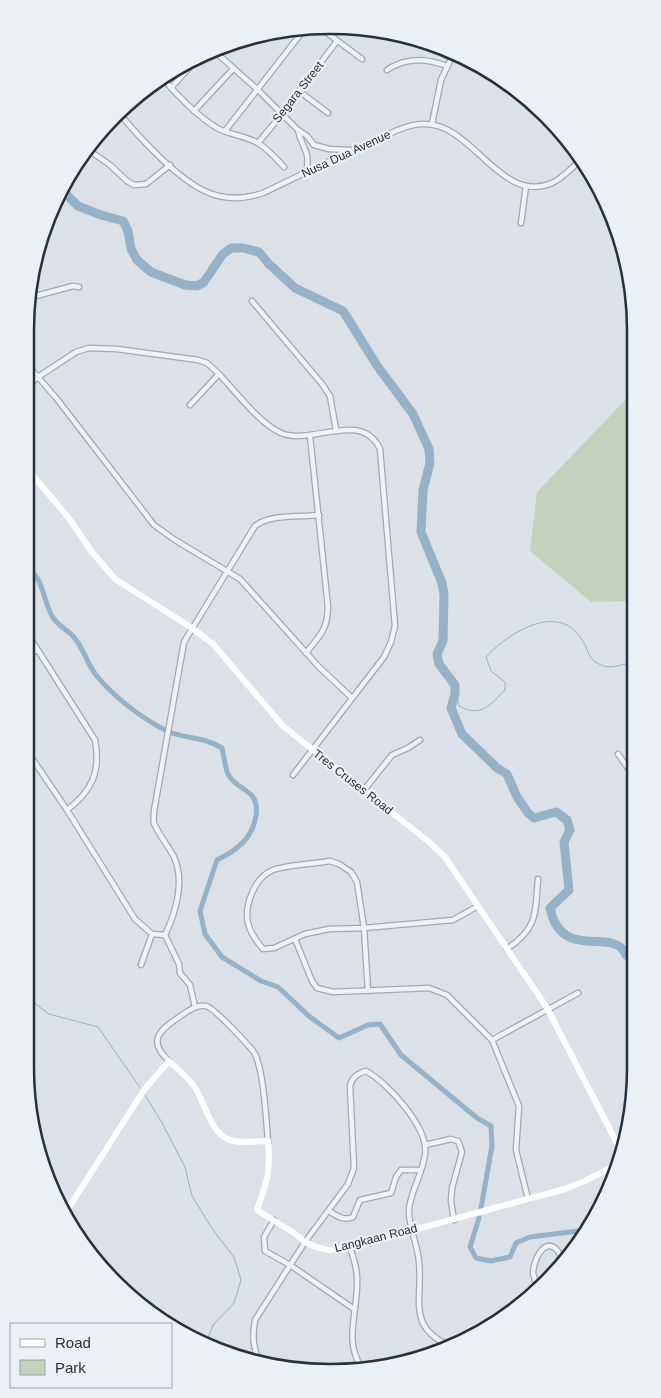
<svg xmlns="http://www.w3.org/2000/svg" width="661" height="1398" font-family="Arial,sans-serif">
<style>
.green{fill:#c4d1bd}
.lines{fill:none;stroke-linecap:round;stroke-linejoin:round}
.stream{stroke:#95b2c9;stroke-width:1}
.canal{stroke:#95b2c9;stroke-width:5}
.river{stroke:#95b2c9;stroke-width:9}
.street-casing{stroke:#a2a8b1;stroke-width:7}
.street{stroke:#eff2f5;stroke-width:4.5}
.secondary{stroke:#fff;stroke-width:6}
.labels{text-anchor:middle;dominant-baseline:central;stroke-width:4.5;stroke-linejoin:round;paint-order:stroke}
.street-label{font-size:12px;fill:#26303e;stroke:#ebf0f5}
.rim{fill:none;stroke:#26303e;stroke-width:2.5}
</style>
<rect width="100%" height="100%" fill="#dce1e7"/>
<path class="green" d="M634 391V601L591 602 530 551 537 492Z"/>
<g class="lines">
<g class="stream">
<path d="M455 685 459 706C481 718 490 705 505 690V682L491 671 486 657C503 638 541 612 567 625 571 627 578 634 581 638 590 651 586 660 604 666 612 669 626 663 635 662"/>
<path d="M25 996 49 1014 98 1027 141 1089"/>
<path d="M145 1095 161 1121 185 1167 192 1196 213 1230 234 1257 241 1280 234 1303 213 1325 206 1343"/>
</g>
<g class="canal">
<path d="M25 565C45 581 41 594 51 614 55 624 66 629 73 636 83 647 87 663 96 675 114 697 140 717 165 730"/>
<path d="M172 733C190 739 204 737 222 748 224 756 225 767 228 774 233 785 247 789 253 797 257 803 257 809 256 816 252 839 237 850 217 860L200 911 205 934 222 957 261 981 278 987 310 1017 339 1038 368 1025 380 1024 401 1055 477 1118 491 1126 492 1146 481 1208"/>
<path d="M479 1218 470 1247 476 1258 491 1261 510 1257 516 1243 530 1237 578 1231V1236"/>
</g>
<path class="river" d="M63 191 78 206 101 215 123 221 128 231 131 249 137 260 151 272 185 285 197 286 204 282 223 254 231 248H243L259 252 268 263 295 288 343 311 378 367 413 414 429 449 430 463 423 490 421 532 442 583 444 595 443 641 437 654 439 664 455 685V694L451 708 462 734 497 768 507 774 517 797 528 813 534 818 556 812 567 820 570 830 564 842 569 890 550 908C562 964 614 925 626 955L636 960"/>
<g class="street-casing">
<g id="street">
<path d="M319 27 362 59"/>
<path d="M212 49 258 90 298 130 307 136 314 145 329 149 350 150"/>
<path d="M387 70C406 57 426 58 447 66"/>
<path d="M165 81C180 98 197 116 217 128 230 135 246 136 258 143 268 149 276 158 284 167"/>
<path d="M171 88 196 60"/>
<path d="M299 91 328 113"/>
<path d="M194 111 233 69"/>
<path d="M118 112C138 136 178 180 207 192 225 200 245 199 263 193 301 175 338 156 377 139 392 133 407 124 424 124 473 123 500 205 552 183 563 178 572 167 581 160"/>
<path d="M432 124 441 80 454 52"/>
<path d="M298 130C302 150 311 149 306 173"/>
<path d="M225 131 303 31"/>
<path d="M258 143 282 114 337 41"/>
<path d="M90 151 110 165 127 181 134 185 146 184 170 165"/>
<path d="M521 223 526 186"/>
<path d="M32 297 73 286 79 287"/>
<path d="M252 301 322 384 330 396 336 430"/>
<path d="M25 362 57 399 154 525 175 540 240 579 319 667 352 698"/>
<path d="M25 388 38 377 76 352 89 348 117 349 198 360 207 363 219 374"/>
<path d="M190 405 219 374C235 391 260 424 281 433 312 446 361 409 380 449L395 626 391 642 384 657 293 775"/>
<path d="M25 630 95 740C101 772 92 791 67 810"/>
<path d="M306 653C320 635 327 631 328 607L310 436"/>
<path d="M25 658 37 650"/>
<path d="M25 748 67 810 135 919 152 934 165 935C176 912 185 881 174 857 169 847 157 832 154 823 153 820 154 815 154 811L184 642 255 526C270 514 300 517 319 515"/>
<path d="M618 754 635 778"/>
<path d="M364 790 392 755 408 748 420 740"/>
<path d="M165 935 179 964 180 973 190 985 195 1007"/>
<path d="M295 939 312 981 317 988 333 992 429 988 447 995 492 1040 519 1106 516 1150 528 1199"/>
<path d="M507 949C538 928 535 914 538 879"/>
<path d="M141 965 152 934"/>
<path d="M368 991 364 928 357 882 351 872 339 864 330 861C314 864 287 865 273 870 255 877 244 905 248 923 250 932 257 942 263 949L274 948 305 934 329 929 364 928 453 920 478 906"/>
<path d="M492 1040 578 993"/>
<path d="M169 1061C147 1041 159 1031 179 1017 187 1012 196 1004 206 1006 213 1007 250 1046 255 1054 264 1073 266 1119 268 1141"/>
<path d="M425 1145 451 1139 458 1141 462 1152 452 1188 451 1201 454 1220"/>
<path d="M329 1211C337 1216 343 1221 353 1217L360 1200 391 1193 396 1177 401 1170H420"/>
<path d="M274 1220 264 1237 265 1251 290 1265 354 1309"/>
<path d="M350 1247C353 1257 357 1267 357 1278 359 1310 342 1341 363 1370"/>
<path d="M538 1289C537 1284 534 1278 533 1273 533 1263 543 1237 556 1249 559 1252 561 1257 562 1260"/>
<path d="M260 1363C253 1348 252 1336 255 1320L305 1242 348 1184 354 1168 350 1086C352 1077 357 1074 366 1071 388 1083 429 1128 425 1154 423 1173 411 1190 409 1209 408 1226 418 1245 419 1262 423 1300 406 1326 450 1346"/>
</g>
</g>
<use href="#street" class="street"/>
<g class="secondary">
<path d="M25 466 68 517 92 552 115 579 192 628 213 644 283 726 429 842 445 857 547 1008 620 1149"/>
<path d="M66 1212 144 1090 169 1061C178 1070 189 1078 196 1089 206 1106 211 1136 233 1141 243 1143 257 1141 268 1141 271 1171 267 1182 257 1210L294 1233 305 1242 316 1247 329 1250 350 1247 565 1189 585 1181 616 1165"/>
</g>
</g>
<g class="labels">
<g class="street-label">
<text transform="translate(298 92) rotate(-52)">Segara Street</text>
<text transform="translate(346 154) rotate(-25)">Nusa Dua Avenue</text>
<text transform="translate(353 782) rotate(38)">Tres Cruses Road</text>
<text transform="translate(376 1238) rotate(-14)">Langkaan Road</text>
</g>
</g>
<path d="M0 0H661V1398H0ZM330 34H331A296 296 0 0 1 627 330V1068A296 296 0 0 1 331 1364H330A296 296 0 0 1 34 1068V330A296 296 0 0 1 330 34Z" fill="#ebf0f5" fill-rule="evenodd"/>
<path class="rim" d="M330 34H331A296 296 0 0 1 627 330V1068A296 296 0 0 1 331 1364H330A296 296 0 0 1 34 1068V330A296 296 0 0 1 330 34Z"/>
<rect x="10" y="1323" width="162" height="65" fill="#ebf0f5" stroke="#9ca3ac"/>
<rect x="20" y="1339" width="25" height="8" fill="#ffffff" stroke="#9ca3ac"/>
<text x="55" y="1348" font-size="15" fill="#26303e">Road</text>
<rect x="20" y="1360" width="25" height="15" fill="#c4d1bd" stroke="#9ca3ac"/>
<text x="55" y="1373" font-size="15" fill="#26303e">Park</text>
</svg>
